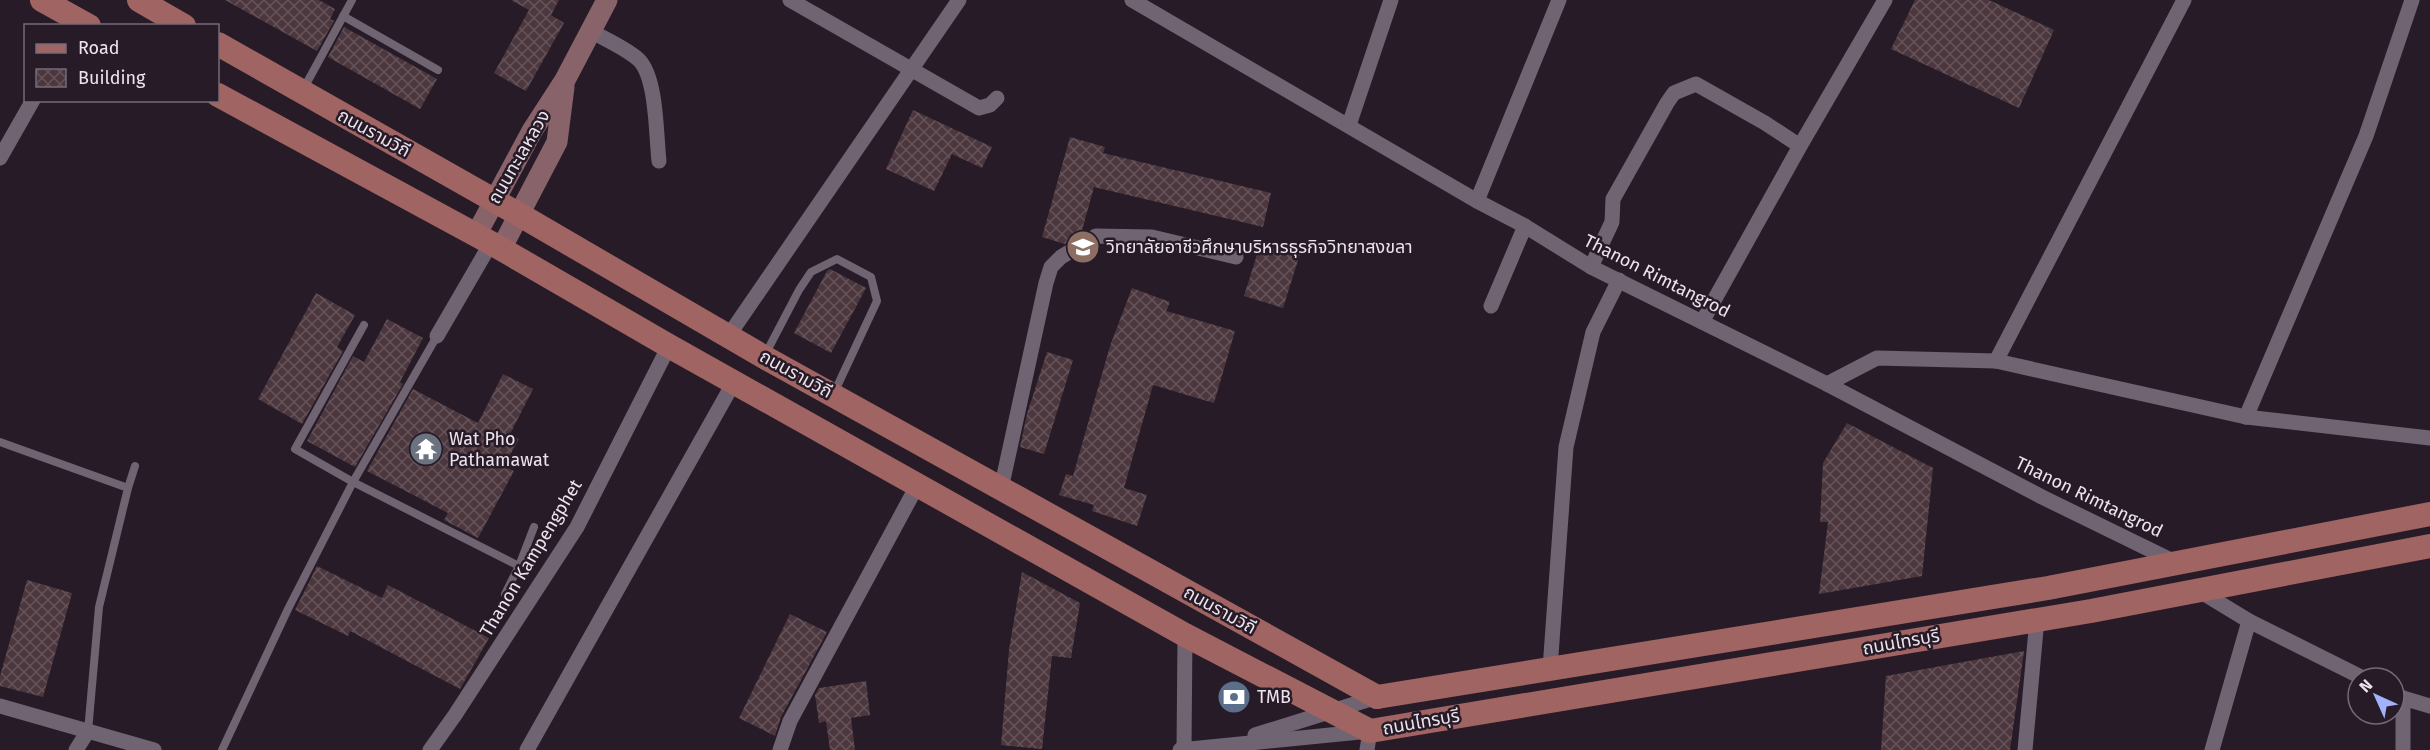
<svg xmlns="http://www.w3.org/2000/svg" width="2430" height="750" font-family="'Fira Sans','Noto Sans Thai',sans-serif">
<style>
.building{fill:url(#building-cross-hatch)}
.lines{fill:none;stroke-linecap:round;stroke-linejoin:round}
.lane{stroke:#706372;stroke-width:8}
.street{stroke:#706372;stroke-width:15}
.secondary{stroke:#88636a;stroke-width:21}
.primary{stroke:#a06462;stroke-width:24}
.labels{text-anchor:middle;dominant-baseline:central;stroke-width:5;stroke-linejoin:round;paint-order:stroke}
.street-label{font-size:18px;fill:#ece4ed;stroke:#271b28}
.poi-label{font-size:18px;fill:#ece4ed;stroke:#271b28;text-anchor:start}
</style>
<defs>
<pattern id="building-cross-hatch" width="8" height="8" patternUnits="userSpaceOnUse" patternTransform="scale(1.5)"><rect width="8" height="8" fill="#4b373d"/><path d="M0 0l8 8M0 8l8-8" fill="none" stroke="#655459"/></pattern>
</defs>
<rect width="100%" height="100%" fill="#271b28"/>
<g class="building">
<path d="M225 0H319L335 9 330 19 334 21 317 51Z"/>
<path d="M511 0H559L551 15 564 23 526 91 494 73 529 10Z"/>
<path d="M1915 0H1989L2054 30 2019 108 1891 49Z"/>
<path d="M344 27 437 79 420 109 328 57Z"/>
<path d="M913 110 992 147 982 168 952 154 934 191 886 169Z"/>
<path d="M1070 137 1105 147 1103 153 1271 193 1263 227 1094 187 1081 234 1065 244 1042 237Z"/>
<path d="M1261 242 1300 254 1283 308 1244 296Z"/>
<path d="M830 269 866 288 831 353 794 333 827 271Z"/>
<path d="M1132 288 1170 302 1166 311 1235 331 1214 403 1153 385 1124 488 1147 495 1137 526 1092 511 1094 505 1059 495 1066 474 1073 476 1110 346Z"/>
<path d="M316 293 355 315 337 347 343 351 302 424 258 399Z"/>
<path d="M387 319 423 338 400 382 403 384 355 467 307 441 353 356 364 362Z"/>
<path d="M1047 352 1073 360 1044 454 1020 447 1027 414Z"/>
<path d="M503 374 533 389 510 434 519 439 504 466 514 471 478 538 444 520 448 513 367 471 413 389 478 423Z"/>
<path d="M1847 423 1933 468 1922 576 1819 594 1828 522H1820L1823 463Z"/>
<path d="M317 566 382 598 388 585 489 638 460 689 350 631 348 636 295 610Z"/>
<path d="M1022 572 1080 603 1071 658 1052 656 1042 749 1001 745 1009 650Z"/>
<path d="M27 580 72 593 43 697 0 686V676Z"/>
<path d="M790 614 827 632 781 717 775 736 739 718Z"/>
<path d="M2024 651 2010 750H1881L1886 676Z"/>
<path d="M866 681 870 715 851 718 855 750H830L826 721 819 723 815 695 819 688Z"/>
</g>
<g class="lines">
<g class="lane">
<path d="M343 16 438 70"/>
<path d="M304 88 352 0"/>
<path d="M364 325 295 449 353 482 519 566"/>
<path d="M765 355 799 290 811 272 837 259 871 277 877 301 834 393"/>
<path d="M0 442 128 488 99 607 88 731"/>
<path d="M128 488 135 466"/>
<path d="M505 594 519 566 534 527"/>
<path d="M222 750 288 609 353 482 437 336"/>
</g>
<g class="street">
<path d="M790 0 979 108 990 105 997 98"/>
<path d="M1132 0 1477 201 1525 226 1591 267 1827 384 2042 497 2177 563"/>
<path d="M591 31C606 40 626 48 639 60 657 78 656 136 659 161"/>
<path d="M1349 125 1391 0"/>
<path d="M0 158 33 100"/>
<path d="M1477 201 1559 0"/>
<path d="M1591 267 1612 222 1613 199 1667 103 1674 93 1696 84 1765 123 1800 146"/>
<path d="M1491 306 1525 226"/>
<path d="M1702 322 1800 146 1885 0"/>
<path d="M729 335 959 0"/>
<path d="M437 336 491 243"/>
<path d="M1996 361 2184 0"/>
<path d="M1827 384 1877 358 1996 361 2246 417 2430 438"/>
<path d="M2246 417 2366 136 2412 0"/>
<path d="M1001 489 1046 283 1051 267 1061 257 1096 236 1152 237 1236 257"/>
<path d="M2198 590 2249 621 2363 678"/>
<path d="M1550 669 1566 447 1593 332 1619 280"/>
<path d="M2394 693 2403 698V750"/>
<path d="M2403 698 2430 706"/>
<path d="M0 706 154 750"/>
<path d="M1255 735 1377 697"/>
<path d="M1184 749 1185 635"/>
<path d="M76 750 88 731"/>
<path d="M430 750 455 715 577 527 669 346"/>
<path d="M527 750 734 382"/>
<path d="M780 750 790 721 918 484"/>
<path d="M1180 750 1370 731 1367 750"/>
<path d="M2025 750 2037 619"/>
<path d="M2212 750 2249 621"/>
</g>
<g class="secondary">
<path d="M476 235 532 131 565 80 607 0"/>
<path d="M501 249 557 142 564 87"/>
</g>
<g class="primary">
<path d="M42 0 89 26"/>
<path d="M139 0 184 26"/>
<path d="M218 44 520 215 764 357 1377 697"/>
<path d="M218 95 491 243 669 346 1185 635 1370 731"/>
<path d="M1377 697 2048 588 2430 514"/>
<path d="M1370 731 2091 611 2430 546"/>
</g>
</g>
<defs>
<g id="school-disc" transform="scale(1.725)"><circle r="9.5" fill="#8d6e63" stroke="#271b28"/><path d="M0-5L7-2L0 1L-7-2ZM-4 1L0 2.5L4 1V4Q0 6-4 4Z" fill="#fff"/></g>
<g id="temple-disc" transform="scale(1.725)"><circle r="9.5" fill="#6b7280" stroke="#271b28"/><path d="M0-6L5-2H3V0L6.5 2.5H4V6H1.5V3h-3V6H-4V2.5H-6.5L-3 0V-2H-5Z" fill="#fff"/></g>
<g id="bank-disc" transform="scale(1.725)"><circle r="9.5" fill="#5c6f8a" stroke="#271b28"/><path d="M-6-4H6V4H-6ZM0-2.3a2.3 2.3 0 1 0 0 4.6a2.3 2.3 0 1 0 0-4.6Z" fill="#fff"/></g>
</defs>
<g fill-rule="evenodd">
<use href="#school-disc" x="1083" y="247"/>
<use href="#temple-disc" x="426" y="449"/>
<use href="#bank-disc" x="1234" y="697"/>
</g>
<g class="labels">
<g class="street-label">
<text transform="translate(374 133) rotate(29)">ถนนรามวิถี</text>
<text transform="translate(519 157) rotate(-60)">ถนนทะเลหลวง</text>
<text transform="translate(1657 276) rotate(27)">Thanon Rimtangrod</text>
<text transform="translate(796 374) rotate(29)">ถนนรามวิถี</text>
<text transform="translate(2089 497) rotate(26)">Thanon Rimtangrod</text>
<text transform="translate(531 558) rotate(-59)">Thanon Kampengphet</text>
<text transform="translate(1220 610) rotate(29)">ถนนรามวิถี</text>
<text transform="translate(1901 642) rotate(-10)">ถนนไทรบุรี</text>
<text transform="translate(1421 722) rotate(-10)">ถนนไทรบุรี</text>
</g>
<g class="poi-label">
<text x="1106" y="247">วิทยาลัยอาชีวศึกษาบริหารธุรกิจวิทยาสงขลา</text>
<text x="449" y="439">Wat Pho<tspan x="449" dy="21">Pathamawat</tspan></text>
<text x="1257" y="697">TMB</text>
</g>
</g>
<rect x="24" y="24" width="195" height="78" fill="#271b28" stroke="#766b77" stroke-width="1.5"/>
<rect x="36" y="44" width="30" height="9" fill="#a06462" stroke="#766b77" stroke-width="1.5"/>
<text x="78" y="54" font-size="18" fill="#ece4ed">Road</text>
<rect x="36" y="69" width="30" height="18" fill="url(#building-cross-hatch)" stroke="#766b77" stroke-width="1.5"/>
<text x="78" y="84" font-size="18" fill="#ece4ed">Building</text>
<g transform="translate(2376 696) rotate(315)"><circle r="28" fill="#271b28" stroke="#766b77" stroke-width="1.5"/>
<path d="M0-4.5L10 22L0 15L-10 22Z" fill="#a3b2fd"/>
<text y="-9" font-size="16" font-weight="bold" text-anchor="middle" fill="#ece4ed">N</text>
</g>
</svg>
